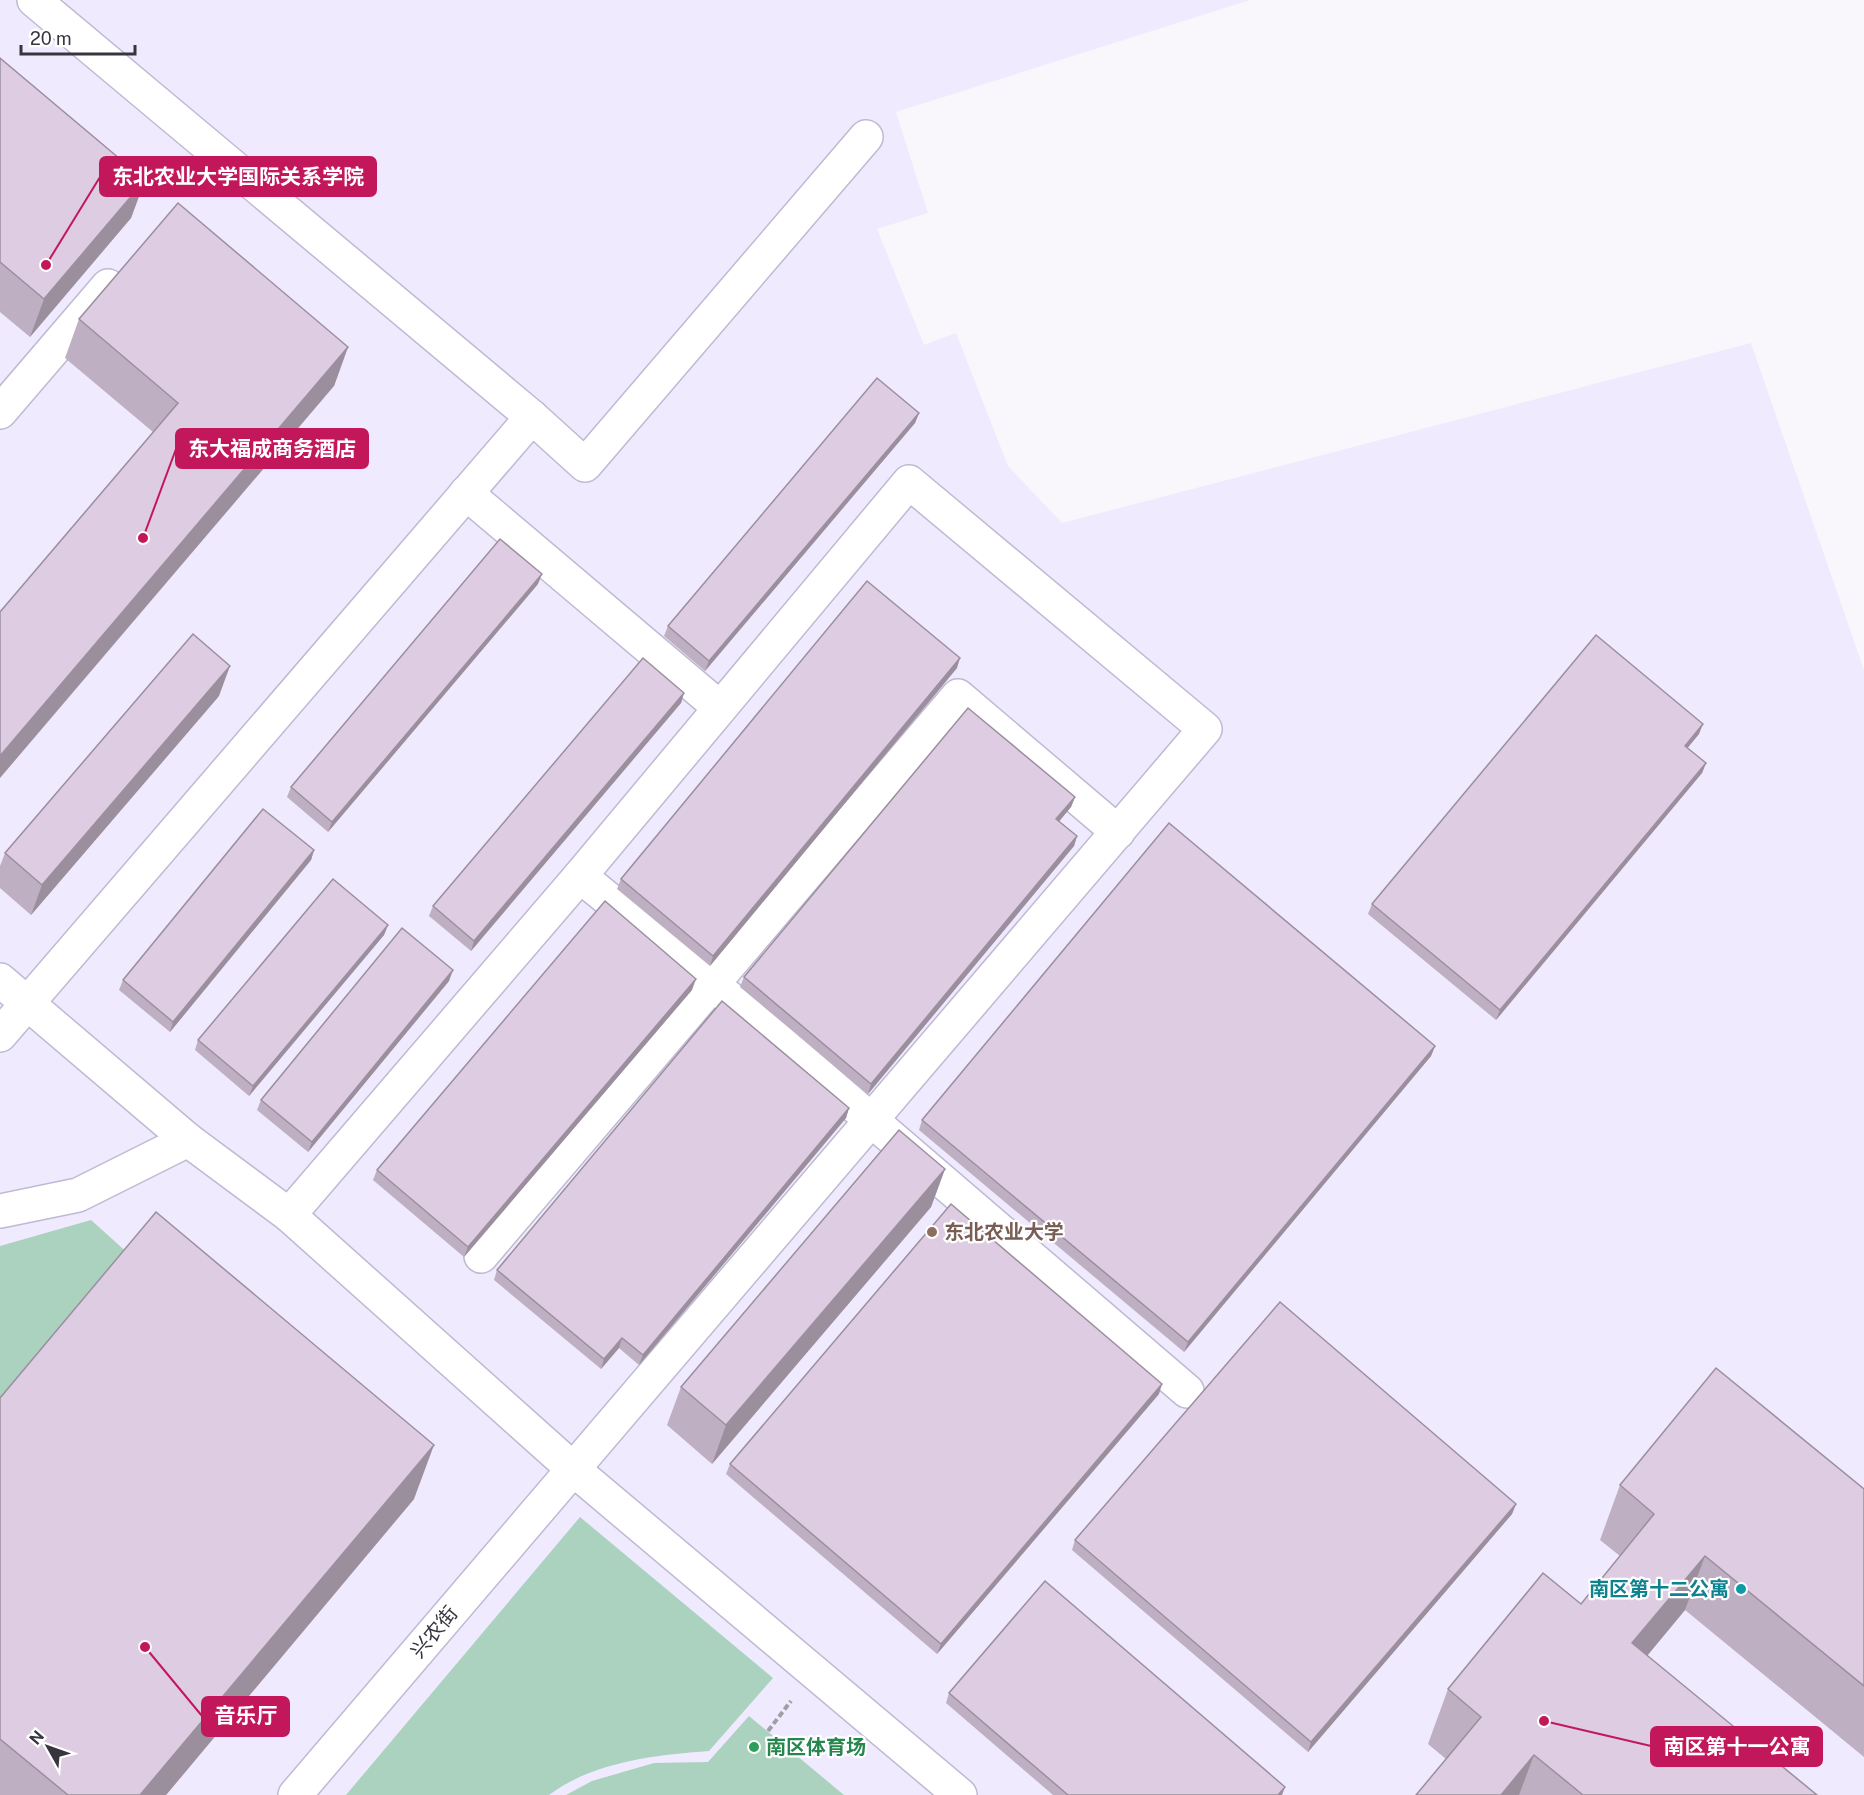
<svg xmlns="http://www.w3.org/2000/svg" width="1864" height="1795" font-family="'Public Sans','Noto Sans SC',sans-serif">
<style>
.built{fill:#efeafe}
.green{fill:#abd2be}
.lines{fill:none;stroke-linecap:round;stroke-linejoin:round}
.minor-casing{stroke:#bfb9d2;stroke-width:36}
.path{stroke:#a19fa6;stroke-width:4;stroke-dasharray:6 3;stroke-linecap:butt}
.minor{stroke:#fff;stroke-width:33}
.wall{fill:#bfafc2}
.shaded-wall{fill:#9b8f9e}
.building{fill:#decce2;stroke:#9b8f9e;stroke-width:1.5}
.education-dot{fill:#8d6e63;stroke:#fff;stroke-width:2}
.culture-dot{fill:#0f9aa8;stroke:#fff;stroke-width:2}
.leisure-dot{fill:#2e9e5b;stroke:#fff;stroke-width:2}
.labels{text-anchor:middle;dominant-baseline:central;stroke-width:4.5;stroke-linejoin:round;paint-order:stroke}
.education-label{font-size:20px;font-weight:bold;fill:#785e54;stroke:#fff;text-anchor:start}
.culture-label{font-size:20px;font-weight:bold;fill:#0d838f;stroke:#fff;text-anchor:end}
.street-label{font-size:20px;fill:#38353f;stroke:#fff}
.leisure-label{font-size:20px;font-weight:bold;fill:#27864d;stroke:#fff;text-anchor:start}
.leader{fill:none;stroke:#c2185b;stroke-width:2}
.callout-dot{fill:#c2185b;stroke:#fff;stroke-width:2}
.callout{fill:#c2185b;stroke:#c2185b;stroke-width:2}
.callout-label{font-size:21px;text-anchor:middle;font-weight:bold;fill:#fff}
</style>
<rect width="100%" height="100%" fill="#f9f7fc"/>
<path class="built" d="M0 0H1250L896 112 928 213 877 229 924 345 956 333 1008 466 1062 523 1751 343 1864 670V1795H0Z"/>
<g class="green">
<path d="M91 1220 131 1256 0 1407V1246Z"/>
<path d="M580 1517 773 1678 709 1751C655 1755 593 1762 549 1795H346Z"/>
<path d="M749 1716 844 1795H566L592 1781 654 1763 708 1762Z"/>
</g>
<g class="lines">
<g class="minor-casing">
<g id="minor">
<path d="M34 0 532 417 585 465 866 137"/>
<path d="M0 412 108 286"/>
<path d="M466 493 719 707"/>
<path d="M580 876 714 985 1187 1391"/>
<path d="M0 980 188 1140 289 1215 573 1469 960 1795"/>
<path d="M0 1035 532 417"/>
<path d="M0 1211 78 1195 188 1140"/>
<path d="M289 1215 580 876 909 482 1205 729 295 1795"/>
<path d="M481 1256 958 696 1118 832"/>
</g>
</g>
<path class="path" d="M768 1731 791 1701"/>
<use href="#minor" class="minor"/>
</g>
<g class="wall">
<path d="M0 58 145 180 131 218 30 337 0 312Z"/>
<path d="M79 319 348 347 334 386 153 432 65 358Z"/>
<path d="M919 413 915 423 705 671 664 636 668 626Z"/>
<path d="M538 584 328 832 287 797 291 787Z"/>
<path d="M957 668 710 966 617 889 621 879Z"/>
<path d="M684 693 681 703 471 951 429 916 433 906Z"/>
<path d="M219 696 31 915 0 888V866L5 853Z"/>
<path d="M1699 734 1687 748 1706 763 1702 773 1496 1020 1368 914 1372 904Z"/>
<path d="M1075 797 1071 807 1059 821 1077 836 1074 846 868 1094 740 987 744 977Z"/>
<path d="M314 850 311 860 170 1032 119 990 123 980Z"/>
<path d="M388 925 384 935 249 1096 195 1050 198 1040Z"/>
<path d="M449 981 308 1152 257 1110 261 1100Z"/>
<path d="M692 990 464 1257 373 1180 377 1170Z"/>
<path d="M1435 1046 1431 1056 1184 1352 919 1130 922 1120Z"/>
<path d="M849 1108 846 1118 639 1365 619 1348 601 1369 494 1280 497 1270Z"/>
<path d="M945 1169 931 1207 712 1464 667 1425 681 1387Z"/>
<path d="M1159 1394 937 1654 726 1474 730 1464Z"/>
<path d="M0 1398 414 1499 166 1795H0Z"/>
<path d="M1620 1485 1864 1489V1757L1685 1610 1647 1656 1817 1795H1416L1446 1759 1428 1744 1448 1689 1581 1604 1620 1556 1600 1540Z"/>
<path d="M1516 1504 1512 1514 1308 1752 1072 1550 1075 1540Z"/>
<path d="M949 1693 1282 1795H1053L946 1703Z"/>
</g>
<g class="shaded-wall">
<path d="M145 180 131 218 30 337 44 299Z"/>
<path d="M348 347 334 386 0 778V756Z"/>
<path d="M919 413 915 423 705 671 709 661Z"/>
<path d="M542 574 538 584 328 832 332 822Z"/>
<path d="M960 658 957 668 710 966 713 956Z"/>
<path d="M230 666 219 696 31 915 42 885Z"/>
<path d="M684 693 681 703 471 951 474 941Z"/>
<path d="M1703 724 1699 734 1681 756 1685 746Z"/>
<path d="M1706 763 1702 773 1496 1020 1500 1010Z"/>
<path d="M1075 797 1071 807 1053 829 1056 819Z"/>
<path d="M1077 836 1074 846 868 1094 871 1084Z"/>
<path d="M314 850 311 860 170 1032 173 1022Z"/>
<path d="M388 925 384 935 249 1096 253 1086Z"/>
<path d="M453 970 449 981 308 1152 312 1142Z"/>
<path d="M696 979 692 990 464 1257 468 1247Z"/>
<path d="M1435 1046 1431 1056 1184 1352 1188 1342Z"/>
<path d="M849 1108 846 1118 639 1365 643 1355Z"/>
<path d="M945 1169 931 1207 712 1464 726 1425Z"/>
<path d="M622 1338 619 1348 601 1369 604 1359Z"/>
<path d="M1162 1384 1159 1394 937 1654 941 1644Z"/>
<path d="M434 1445 414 1499 166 1795H140Z"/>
<path d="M1516 1504 1512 1514 1308 1752 1311 1742Z"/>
<path d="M1705 1556 1685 1610 1612 1698 1632 1643Z"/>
<path d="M1534 1755 1519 1795H1501Z"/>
<path d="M1285 1787 1282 1795H1278Z"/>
</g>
<g class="building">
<path d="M0 58 145 180 44 299 0 262Z"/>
<path d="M178 203 348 347 0 756V612L178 403 79 319Z"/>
<path d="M877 378 919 413 709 661 668 626Z"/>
<path d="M500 539 542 574 332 822 291 787Z"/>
<path d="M867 581 960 658 713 956 621 879Z"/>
<path d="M193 634 230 666 42 885 5 853Z"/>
<path d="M1596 635 1703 724 1685 746 1706 763 1500 1010 1372 904Z"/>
<path d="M643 658 684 693 474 941 433 906Z"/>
<path d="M968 708 1075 797 1056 819 1077 836 871 1084 744 977Z"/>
<path d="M263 809 314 850 173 1022 123 980Z"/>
<path d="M1169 823 1435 1046 1188 1342 922 1120Z"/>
<path d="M333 879 388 925 253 1086 198 1040Z"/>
<path d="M605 901 696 979 468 1247 377 1170Z"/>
<path d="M402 928 453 970 312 1142 261 1100Z"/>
<path d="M722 1001 849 1108 643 1355 622 1338 604 1359 497 1270Z"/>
<path d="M899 1130 945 1169 726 1425 681 1387Z"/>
<path d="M951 1204 1162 1384 941 1644 730 1464Z"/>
<path d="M156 1212 434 1445 140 1795H68L0 1739V1398Z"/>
<path d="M1280 1302 1516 1504 1311 1742 1075 1540Z"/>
<path d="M1716 1368 1864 1489V1686L1705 1556 1632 1643 1817 1795H1583L1534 1755 1501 1795H1416L1481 1717 1448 1689 1543 1573 1581 1604 1654 1514 1620 1485Z"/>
<path d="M1045 1581 1285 1787 1278 1795H1068L949 1693Z"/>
</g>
<circle class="education-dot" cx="932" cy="1232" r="6"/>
<circle class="culture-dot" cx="1741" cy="1589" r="6"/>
<circle class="leisure-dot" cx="754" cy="1747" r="6"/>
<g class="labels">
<g class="education-label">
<text x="944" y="1232">东北农业大学</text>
</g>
<g class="culture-label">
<text x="1729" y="1589">南区第十二公寓</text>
</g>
<g class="street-label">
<text transform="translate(434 1632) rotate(-50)">兴农街</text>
</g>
<g class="leisure-label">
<text x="766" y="1747">南区体育场</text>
</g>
</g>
<path class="leader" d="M46 265L100 177M143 538L176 449M145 1647L202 1716M1544 1721L1651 1746"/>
<g class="callout-dot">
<circle cx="46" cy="265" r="6"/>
<circle cx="143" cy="538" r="6"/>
<circle cx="145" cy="1647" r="6"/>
<circle cx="1544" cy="1721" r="6"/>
</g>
<g class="callout">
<rect x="100" y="157" width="276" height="39" rx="6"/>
<rect x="176" y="429" width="192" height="39" rx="6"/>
<rect x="202" y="1697" width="87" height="39" rx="6"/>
<rect x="1651" y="1727" width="171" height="39" rx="6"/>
</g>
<g class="callout-label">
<text x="238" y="184">东北农业大学国际关系学院</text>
<text x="272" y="456">东大福成商务酒店</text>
<text x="246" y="1723">音乐厅</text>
<text x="1737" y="1754">南区第十一公寓</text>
</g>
<g transform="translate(48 1747) rotate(310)" stroke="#ffffff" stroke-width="4.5" paint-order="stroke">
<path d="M0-4.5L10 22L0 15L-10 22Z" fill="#38353f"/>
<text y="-9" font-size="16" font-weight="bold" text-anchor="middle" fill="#38353f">N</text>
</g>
<path d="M21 45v9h114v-9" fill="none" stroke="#38353f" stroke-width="3"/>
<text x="30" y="45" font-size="18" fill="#38353f" stroke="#ffffff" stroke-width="4.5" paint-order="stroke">20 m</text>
</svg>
